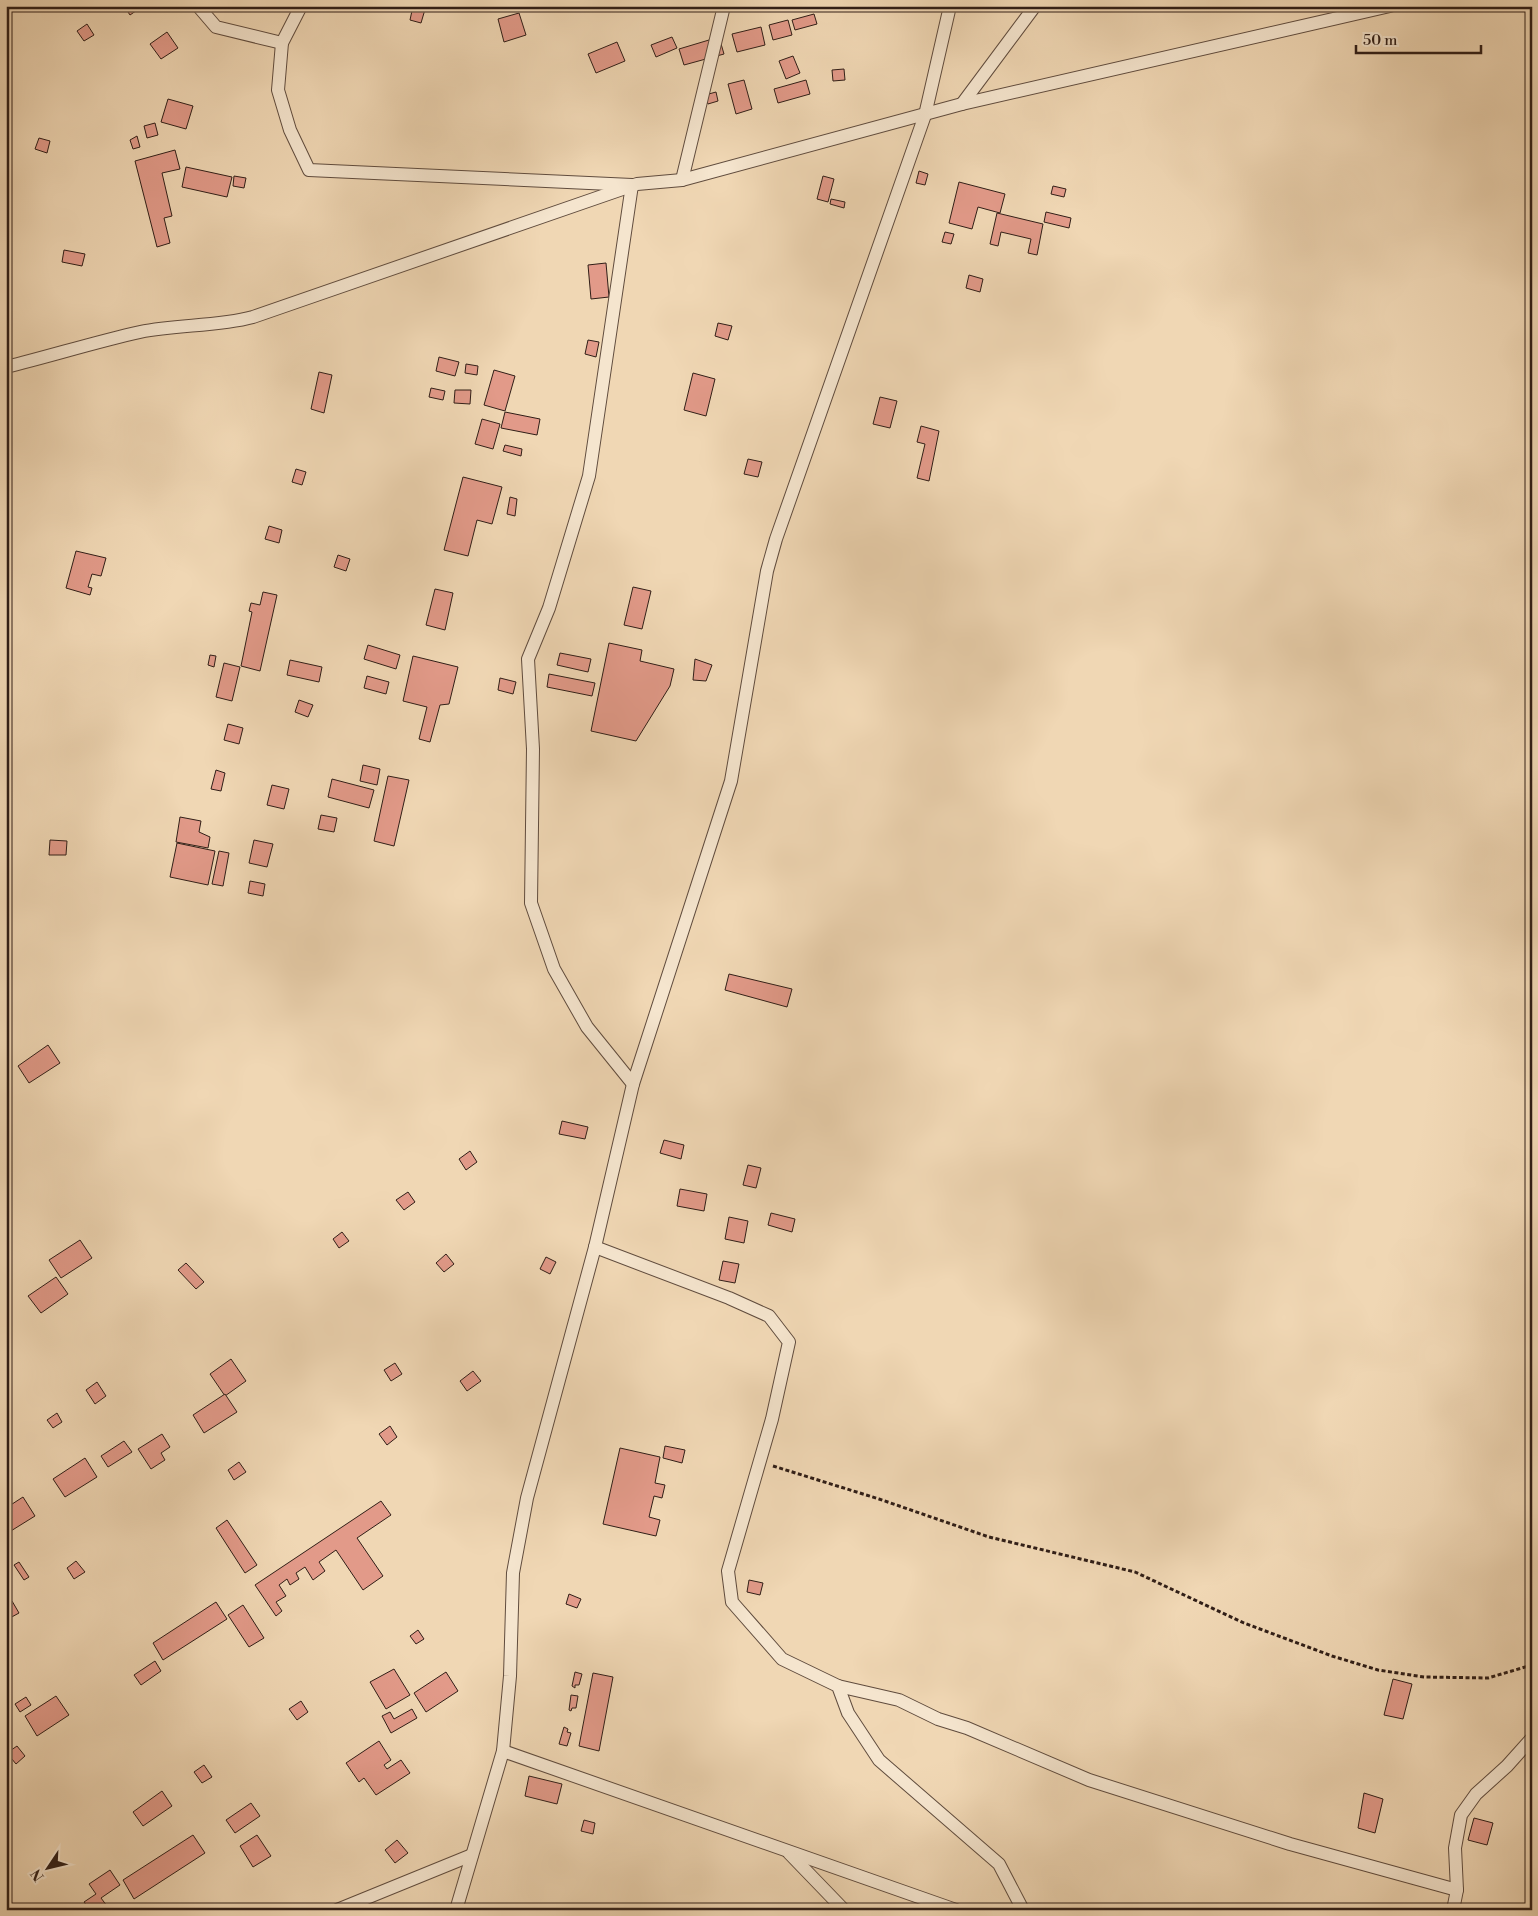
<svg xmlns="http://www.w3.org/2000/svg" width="1538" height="1916" font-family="'Libre Bodoni',serif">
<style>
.building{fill:#e29a89;stroke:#301e17}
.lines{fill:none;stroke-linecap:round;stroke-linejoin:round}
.minor-casing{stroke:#604c3e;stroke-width:14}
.path{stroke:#301e17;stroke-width:3;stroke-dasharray:4 2.5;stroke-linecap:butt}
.minor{stroke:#f5e5ce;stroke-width:12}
</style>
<rect width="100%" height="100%" fill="#f0d7b4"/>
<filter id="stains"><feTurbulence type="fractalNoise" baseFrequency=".004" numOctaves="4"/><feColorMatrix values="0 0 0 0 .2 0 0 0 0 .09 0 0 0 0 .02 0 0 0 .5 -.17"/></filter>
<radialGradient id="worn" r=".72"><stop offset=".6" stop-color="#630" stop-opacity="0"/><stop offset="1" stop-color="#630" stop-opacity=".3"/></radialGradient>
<g class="building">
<path d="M124 6H143L130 15Z"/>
<path d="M413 6H426L421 23 410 20Z"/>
<path d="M519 13 526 35 504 42 498 19Z"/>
<path d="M814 14 817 24 795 30 792 20Z"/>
<path d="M788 20 792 35 773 40 769 25Z"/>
<path d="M87 24 94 35 84 41 77 31Z"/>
<path d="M761 27 765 45 737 52 732 34Z"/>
<path d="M167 32 178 48 161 59 150 44Z"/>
<path d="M672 37 677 48 656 57 651 45Z"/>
<path d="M719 37 724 54 684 65 679 49Z"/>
<path d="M617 42 625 61 596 73 588 54Z"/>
<path d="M793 56 800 73 786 79 779 61Z"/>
<path d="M844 69 845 80 833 81 832 70Z"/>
<path d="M744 80 752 109 736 114 728 84Z"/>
<path d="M806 80 810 94 778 103 774 89Z"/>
<path d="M716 92 718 101 708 104 705 95Z"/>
<path d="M168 99 193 106 186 129 161 122Z"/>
<path d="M155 123 158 135 147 138 144 126Z"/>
<path d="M137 136 140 147 133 149 130 140Z"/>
<path d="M39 138 50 141 47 153 35 149Z"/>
<path d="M175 150 180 169 162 173 172 216 164 218 170 243 157 247 135 161Z"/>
<path d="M186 167 232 177 227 197 182 187Z"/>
<path d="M919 171 928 174 925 185 916 183Z"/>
<path d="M234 176 246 178 244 188 233 186Z"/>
<path d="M823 176 834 179 828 202 817 199Z"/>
<path d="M959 182 1005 194 1000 213 978 207 972 229 949 223Z"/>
<path d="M1053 186 1066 189 1064 197 1051 194Z"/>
<path d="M831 199 845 202 844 208 830 204Z"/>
<path d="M1046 212 1071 218 1069 228 1044 222Z"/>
<path d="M997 213 1043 224 1037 255 1028 253 1031 239 1001 232 998 246 990 244Z"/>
<path d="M945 232 954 234 951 244 942 242Z"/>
<path d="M64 250 85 254 82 266 62 262Z"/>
<path d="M606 263 609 297 591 299 588 265Z"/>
<path d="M969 275 983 279 980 292 966 288Z"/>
<path d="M718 323 732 326 728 340 715 336Z"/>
<path d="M588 340 599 342 596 357 585 354Z"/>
<path d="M439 357 459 362 455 376 436 371Z"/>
<path d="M466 364 478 366 477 375 465 373Z"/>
<path d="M494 370 515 376 505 411 484 405Z"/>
<path d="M319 372 332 375 324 413 311 409Z"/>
<path d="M693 373 715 379 706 416 684 410Z"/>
<path d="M431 388 445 391 443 400 429 397Z"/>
<path d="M455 390H471L470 404 454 403Z"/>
<path d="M880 397 897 401 890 428 873 424Z"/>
<path d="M505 412 540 419 537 435 501 428Z"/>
<path d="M482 419 500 424 493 449 475 444Z"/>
<path d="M921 426 939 431 929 481 917 478 925 444 917 442Z"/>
<path d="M505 445 522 449 521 456 503 451Z"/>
<path d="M748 459 762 462 758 477 744 474Z"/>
<path d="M296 469 306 472 302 485 292 482Z"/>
<path d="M463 477 502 487 492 524 477 520 468 556 444 550Z"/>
<path d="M510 497 517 499 515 516 507 514Z"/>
<path d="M269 526 282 530 279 543 265 539Z"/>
<path d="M76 551 106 558 101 576 92 574 88 587 92 588 90 595 66 588Z"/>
<path d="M338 555 350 559 346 571 334 567Z"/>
<path d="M633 587 651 591 642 629 624 625Z"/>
<path d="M435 589 453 593 445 630 426 625Z"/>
<path d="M263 592 277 595 260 671 241 666 252 612 249 611 251 603 260 605Z"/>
<path d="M609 643 642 650 640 661 674 669 670 686 636 741 591 731Z"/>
<path d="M368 645 400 655 396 669 364 659Z"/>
<path d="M560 653 591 659 588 672 557 665Z"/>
<path d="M210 655 216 656 214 667 208 665Z"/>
<path d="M413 656 458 667 449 704 440 705 430 742 419 739 427 707 403 701Z"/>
<path d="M695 659 712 665 706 681 693 680Z"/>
<path d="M290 660 322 667 319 682 287 675Z"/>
<path d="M224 663 240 667 232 701 216 697Z"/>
<path d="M549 674 595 683 592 696 547 687Z"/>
<path d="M367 676 389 682 386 694 364 688Z"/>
<path d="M500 678 516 682 513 694 498 690Z"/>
<path d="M299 700 313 705 308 717 295 712Z"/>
<path d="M228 724 243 728 239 744 224 740Z"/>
<path d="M363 765 380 769 377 785 360 781Z"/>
<path d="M216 770 225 773 221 791 211 789Z"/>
<path d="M388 776 409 780 394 846 374 841Z"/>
<path d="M332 779 374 790 369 808 328 797Z"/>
<path d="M6 780H10V789L6 788Z"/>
<path d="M272 785 289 789 284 809 267 805Z"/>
<path d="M321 815 337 818 334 832 318 829Z"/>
<path d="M180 817 201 821 199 832 210 837 208 848 176 842Z"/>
<path d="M50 840 67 841 66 855H49Z"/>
<path d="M254 840 273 844 267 867 249 863Z"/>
<path d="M177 843 215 851 208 885 170 877Z"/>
<path d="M219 851 229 853 223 886 212 884Z"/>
<path d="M250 881 265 884 263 896 248 893Z"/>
<path d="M729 974 792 989 787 1007 725 990Z"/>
<path d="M48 1045 60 1063 29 1083 18 1066Z"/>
<path d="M562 1121 588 1127 585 1139 559 1134Z"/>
<path d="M664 1140 684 1145 681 1159 660 1153Z"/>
<path d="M470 1151 477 1162 466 1170 459 1159Z"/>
<path d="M748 1165 761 1168 756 1188 743 1185Z"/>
<path d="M680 1189 707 1194 704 1211 677 1206Z"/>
<path d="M408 1192 415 1202 404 1210 396 1200Z"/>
<path d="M771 1213 795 1219 792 1232 768 1225Z"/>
<path d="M729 1217 748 1221 744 1243 725 1239Z"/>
<path d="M342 1232 349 1241 339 1248 333 1239Z"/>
<path d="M80 1240 92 1258 61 1278 49 1260Z"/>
<path d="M446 1254 454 1264 444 1272 436 1263Z"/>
<path d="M546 1257 556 1262 550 1274 540 1269Z"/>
<path d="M723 1261 739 1264 735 1283 719 1280Z"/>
<path d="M186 1263 204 1282 196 1289 178 1270Z"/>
<path d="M56 1277 68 1294 41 1313 28 1296Z"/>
<path d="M231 1359 246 1381 225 1396 210 1374Z"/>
<path d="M395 1363 402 1374 391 1381 384 1370Z"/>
<path d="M473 1371 481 1381 467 1391 460 1381Z"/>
<path d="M97 1382 106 1396 95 1404 86 1390Z"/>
<path d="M225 1394 237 1412 204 1433 193 1415Z"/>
<path d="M57 1413 62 1422 53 1428 47 1420Z"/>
<path d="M390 1426 397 1437 387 1445 379 1434Z"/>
<path d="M162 1434 170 1447 161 1453 165 1460 151 1469 138 1449Z"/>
<path d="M124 1441 132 1452 108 1467 101 1456Z"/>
<path d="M665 1446 685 1450 682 1463 663 1458Z"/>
<path d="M620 1448 660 1457 655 1483 665 1485 662 1498 654 1496 649 1517 660 1520 656 1536 603 1524Z"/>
<path d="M85 1458 97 1477 65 1497 53 1479Z"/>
<path d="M239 1462 246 1472 234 1480 228 1470Z"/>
<path d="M23 1497 35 1516 6 1534V1508Z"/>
<path d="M381 1501 391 1515 357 1538 383 1576 363 1590 336 1550 319 1562 325 1571 313 1580 305 1567 296 1573 299 1579 290 1585 287 1579 279 1585 286 1596 276 1602 282 1611 276 1616 255 1585Z"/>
<path d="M227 1520 257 1565 245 1573 216 1528Z"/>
<path d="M76 1561 85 1572 74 1579 67 1568Z"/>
<path d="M19 1562 29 1577 24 1580 14 1565Z"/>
<path d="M749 1580 763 1583 760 1595 747 1592Z"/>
<path d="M569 1594 581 1599 577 1608 566 1604Z"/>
<path d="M12 1601 19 1613 8 1619 6 1616V1605Z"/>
<path d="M216 1602 227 1619 163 1660 153 1643Z"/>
<path d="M243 1605 264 1638 249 1647 228 1615Z"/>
<path d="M418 1630 424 1639 416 1644 410 1636Z"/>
<path d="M155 1661 161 1671 141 1685 134 1675Z"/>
<path d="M394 1669 410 1695 386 1709 370 1682Z"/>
<path d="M446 1672 458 1691 426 1712 414 1693Z"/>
<path d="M575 1672 582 1674 579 1685H575V1688L572 1686Z"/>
<path d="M593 1673 613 1677 599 1751 579 1746Z"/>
<path d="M1393 1679 1412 1684 1403 1719 1384 1715Z"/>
<path d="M571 1695 578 1696 576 1708H572L571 1711 569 1710Z"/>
<path d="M56 1696 69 1715 37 1736 25 1716Z"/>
<path d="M26 1697 31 1705 20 1712 15 1704Z"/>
<path d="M301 1701 308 1712 297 1720 289 1709Z"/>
<path d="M412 1709 417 1718 391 1733 382 1716 390 1712 394 1719Z"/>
<path d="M564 1727 568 1729 567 1732 571 1733 567 1746 559 1744Z"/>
<path d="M379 1741 391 1760 384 1765 387 1769 401 1760 410 1773 376 1795 364 1778 359 1782 346 1763Z"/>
<path d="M17 1746 25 1756 16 1764 7 1753Z"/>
<path d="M204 1765 212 1777 202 1783 194 1772Z"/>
<path d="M529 1776 562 1784 557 1804 525 1796Z"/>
<path d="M162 1791 172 1806 143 1826 133 1812Z"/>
<path d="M1364 1793 1383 1799 1375 1833 1358 1828Z"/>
<path d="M251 1803 260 1816 235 1833 226 1820Z"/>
<path d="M1474 1818 1493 1823 1487 1845 1468 1840Z"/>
<path d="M584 1820 595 1823 593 1834 581 1831Z"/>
<path d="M193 1835 205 1853 134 1899 123 1880Z"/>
<path d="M257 1835 271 1856 253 1867 240 1846Z"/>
<path d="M397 1840 408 1853 395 1863 385 1850Z"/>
<path d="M110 1870 120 1885 101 1898 110 1910H90L84 1902 96 1894 89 1884Z"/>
</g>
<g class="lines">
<g class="minor-casing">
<g id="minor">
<path d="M198 6 216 27 282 43"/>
<path d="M301 6 282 43 278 90 290 130 309 170 632 185 589 476 549 608 528 659 533 749 531 903 554 969 587 1027 633 1084"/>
<path d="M962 104 1035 6"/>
<path d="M682 180 724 6"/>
<path d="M6 367C51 356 95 342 140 332 178 324 216 327 253 317L637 184 682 180 962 104 1390 6"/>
<path d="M595 1247 729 1298 769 1316 789 1342 772 1419 728 1571 732 1602 782 1659 838 1686 848 1713 879 1760 999 1864 1023 1910"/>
<path d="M838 1686 899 1700 938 1719 967 1728 1089 1780 1290 1844 1457 1890"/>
<path d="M503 1751 956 1910"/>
<path d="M789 1853 844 1910"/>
<path d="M337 1910 472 1855"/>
<path d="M456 1910 503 1751 510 1676 513 1573 527 1498 595 1247 633 1084 731 781 767 571 776 539 925 115 950 6"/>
<path d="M1453 1910 1457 1890 1455 1848 1461 1815 1476 1794 1507 1766 1532 1738"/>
</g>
</g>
<path class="path" d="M773 1466 879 1499 989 1537 1135 1572 1244 1623 1332 1656 1378 1670 1424 1677 1488 1678 1532 1665"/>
<use href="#minor" class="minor"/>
</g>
<rect width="1538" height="1916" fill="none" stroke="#f0d7b4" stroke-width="25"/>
<rect x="8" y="8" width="1523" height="1901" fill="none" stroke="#301e17" stroke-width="2.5"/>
<rect x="12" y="12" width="1513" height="1891" fill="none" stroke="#301e17"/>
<g transform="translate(48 1868) rotate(235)" stroke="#f5e5ce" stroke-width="4" paint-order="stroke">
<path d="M0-4L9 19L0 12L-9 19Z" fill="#301e17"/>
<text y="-8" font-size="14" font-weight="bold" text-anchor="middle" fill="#301e17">N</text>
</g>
<path d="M1356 45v8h125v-8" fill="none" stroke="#301e17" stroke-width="2.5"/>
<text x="1363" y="45" font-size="15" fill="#301e17" stroke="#f5e5ce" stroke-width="4" paint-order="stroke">50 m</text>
<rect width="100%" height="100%" filter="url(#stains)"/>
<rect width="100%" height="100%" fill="url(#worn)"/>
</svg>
